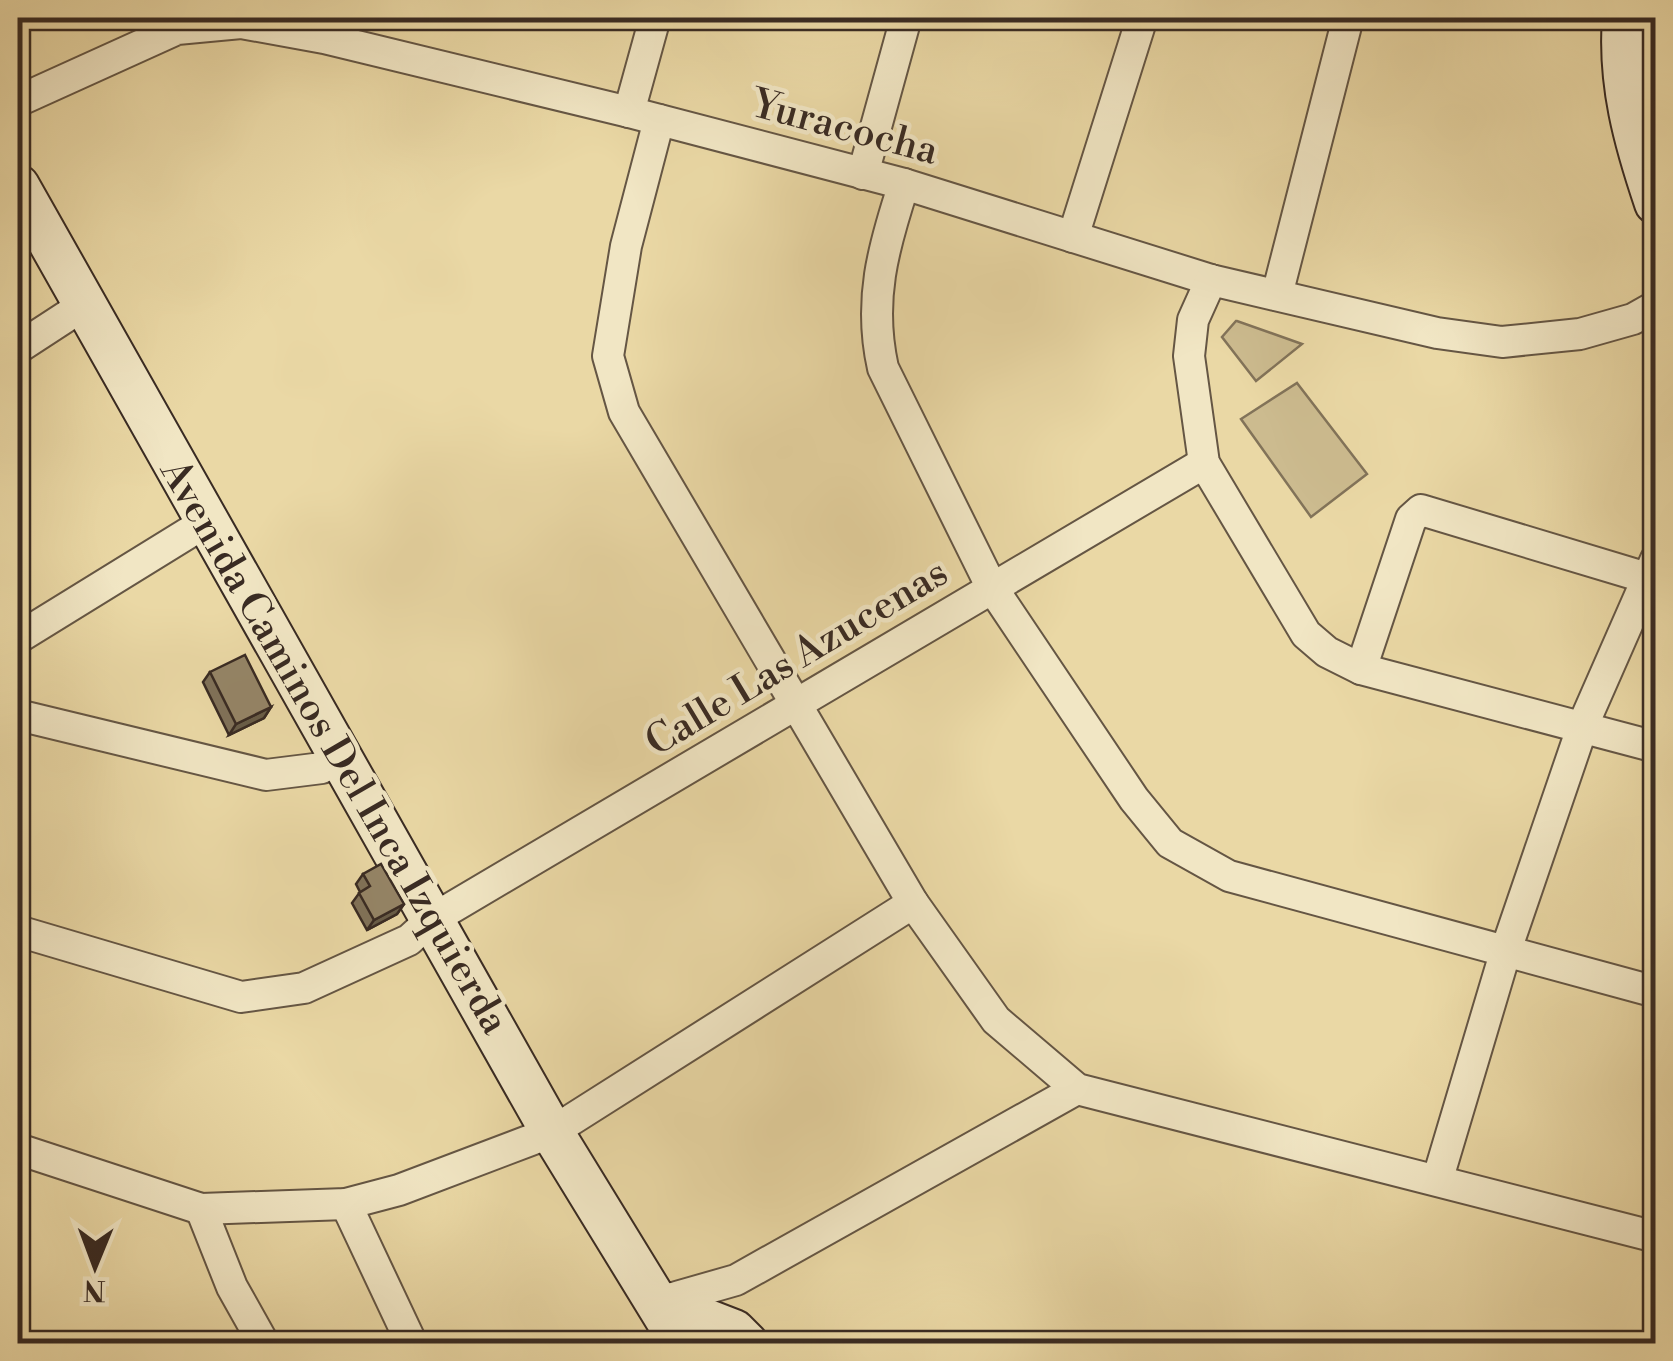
<svg xmlns="http://www.w3.org/2000/svg" width="1673" height="1361" font-family="'Libre Bodoni',serif">
<style>
.green{fill:#ccbb8f;stroke:#827359;stroke-width:2.5}
.lines{fill:none;stroke-linecap:round;stroke-linejoin:round}
.street-casing{stroke:#655644;stroke-width:34}
.secondary-casing{stroke:#392b23;stroke-width:46}
.street{stroke:#f1e6c4;stroke-width:30}
.secondary{stroke:#f1e6c4;stroke-width:42}
.wall{fill:#807259;stroke:#392b23;stroke-width:2.5}
.shaded-wall{fill:#685d48;stroke:#392b23;stroke-width:2.5}
.building{fill:#958567;stroke:#392b23;stroke-width:2.5}
.labels{text-anchor:middle;dominant-baseline:central;stroke-width:9;stroke-linejoin:round;paint-order:stroke}
.street-label{font-size:40px;fill:#392b23;stroke:#f1e6c4}
</style>
<rect width="100%" height="100%" fill="#ead8a5"/>
<filter id="stains"><feTurbulence type="fractalNoise" baseFrequency=".002" numOctaves="4"/><feColorMatrix values="0 0 0 0 .2 0 0 0 0 .09 0 0 0 0 .02 0 0 0 .5 -.17"/></filter>
<radialGradient id="worn" r=".72"><stop offset=".6" stop-color="#630" stop-opacity="0"/><stop offset="1" stop-color="#630" stop-opacity=".3"/></radialGradient>
<g class="green">
<path d="M1236 321H1237L1302 344 1256 381 1222 337Z"/>
<path d="M1297 383 1367 474 1311 517 1241 419Z"/>
</g>
<g class="lines">
<g class="street-casing">
<g id="street">
<path d="M1624 80 1656 88"/>
<path d="M18 101 177 29 241 23 324 38 629 112 904 184 1211 280 1437 333 1502 342 1580 334 1633 319 1656 306"/>
<path d="M629 112 655 18"/>
<path d="M659 120 626 246 608 356 624 412 913 903 996 1020 1077 1089 1656 1237"/>
<path d="M863 174 906 18"/>
<path d="M904 184C883 248 868 301 883 368L991 586 1134 799 1170 843 1229 876 1656 992"/>
<path d="M1073 237 1142 18"/>
<path d="M1211 280 1193 320 1189 356 1204 463 1306 634 1327 652 1361 669 1656 747"/>
<path d="M1277 295 1348 18"/>
<path d="M18 348 84 305"/>
<path d="M18 638 206 522"/>
<path d="M1361 669 1411 519 1421 510 1647 578"/>
<path d="M18 715 266 775 322 768 337 757"/>
<path d="M18 931 241 997 304 988 409 940 431 920 1204 463"/>
<path d="M18 1149 201 1209 346 1204 399 1190 552 1132 913 903"/>
<path d="M1438 1178 1506 950 1583 725 1656 559"/>
<path d="M346 1204 412 1344"/>
<path d="M201 1209 232 1287 264 1344"/>
<path d="M659 1302 736 1280 1077 1089"/>
</g>
</g>
<g class="secondary-casing">
<g id="secondary">
<path d="M1624 18C1619 83 1635 141 1656 203"/>
<path d="M18 186 552 1132 682 1344"/>
<path d="M659 1302 734 1331 747 1344"/>
</g>
</g>
<use href="#street" class="street"/>
<use href="#secondary" class="secondary"/>
</g>
<g class="wall">
<path d="M210 672 271 707 264 718 229 735 203 682Z"/>
<path d="M363 874 404 904 397 914 367 930 352 903 360 892 356 884Z"/>
</g>
<g class="shaded-wall">
<path d="M271 707 264 718 229 735 236 724Z"/>
<path d="M404 904 397 914 367 930 374 920Z"/>
</g>
<g class="building">
<path d="M245 655 271 707 236 724 210 672Z"/>
<path d="M381 864 404 904 374 920 359 893 370 886 363 874Z"/>
</g>
<g class="labels">
<g class="street-label">
<text transform="translate(845 128) rotate(15)">Yuracocha</text>
<text transform="translate(797 658) rotate(-31)">Calle Las Azucenas</text>
<text transform="translate(334 747) rotate(60)">Avenida Caminos Del Inca Izquierda</text>
</g>
</g>
<rect width="1673" height="1361" fill="none" stroke="#ead8a5" stroke-width="60"/>
<rect x="20" y="20" width="1633" height="1321" fill="none" stroke="#392b23" stroke-width="5"/>
<rect x="30" y="30" width="1613" height="1301" fill="none" stroke="#392b23" stroke-width="2.5"/>
<g transform="translate(95 1266) rotate(181)" stroke="#f1e6c4" stroke-width="8" paint-order="stroke">
<path d="M0-8L18 38L0 25L-18 38Z" fill="#392b23"/>
<text y="-15" font-size="28" font-weight="bold" text-anchor="middle" fill="#392b23">N</text>
</g>
<rect width="100%" height="100%" filter="url(#stains)"/>
<rect width="100%" height="100%" fill="url(#worn)"/>
</svg>
